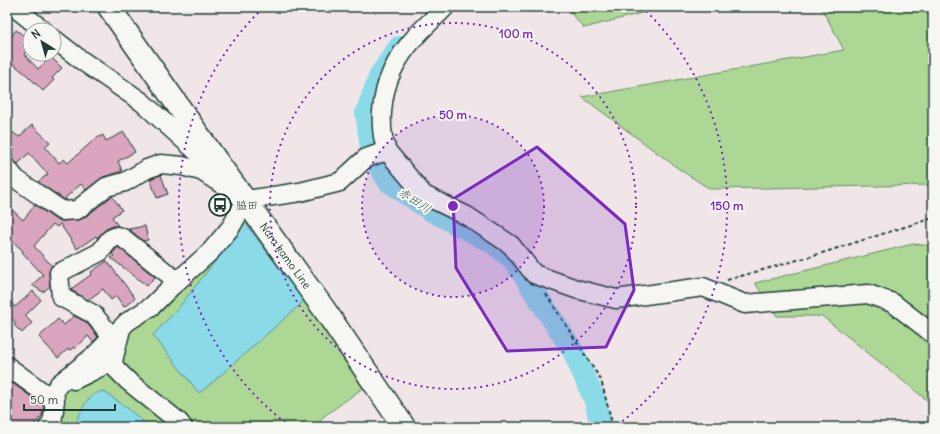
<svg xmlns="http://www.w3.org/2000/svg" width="940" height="434" font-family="Delius,'Klee One',sans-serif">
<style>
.green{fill:#add795;stroke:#668a64}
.water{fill:#8bdae8;stroke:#609ba0}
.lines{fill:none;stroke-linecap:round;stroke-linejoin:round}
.river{stroke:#8bdae8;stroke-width:22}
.building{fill:#daa5be;stroke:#1f3d34}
.minor-casing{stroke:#1f3d34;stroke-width:21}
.major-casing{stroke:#1f3d34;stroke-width:25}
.path{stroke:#1f3d34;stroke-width:2;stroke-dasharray:4 3;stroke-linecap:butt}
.minor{stroke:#f6f6f2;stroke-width:18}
.major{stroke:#f6f6f2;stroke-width:22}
.marked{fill:#7b2cbf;fill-opacity:0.2;stroke:#7b2cbf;stroke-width:3;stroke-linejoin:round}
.ring{fill:none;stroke:#7b2cbf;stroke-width:2;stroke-dasharray:2 4}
.labels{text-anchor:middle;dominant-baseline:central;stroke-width:4;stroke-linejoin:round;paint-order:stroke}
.poi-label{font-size:11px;fill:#1f3d34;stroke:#f6f6f2;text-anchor:start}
.street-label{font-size:11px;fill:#1f3d34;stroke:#f6f6f2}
.water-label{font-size:12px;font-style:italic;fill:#355c58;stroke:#f6f6f2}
.centre{fill:#7b2cbf;stroke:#f6f6f2;stroke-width:2}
.ring-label{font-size:12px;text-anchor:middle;font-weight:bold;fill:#7b2cbf;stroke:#f6f6f2;stroke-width:4;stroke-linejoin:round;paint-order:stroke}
</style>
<rect width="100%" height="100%" fill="#f0e6e8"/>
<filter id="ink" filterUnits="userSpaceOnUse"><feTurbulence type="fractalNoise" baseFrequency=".025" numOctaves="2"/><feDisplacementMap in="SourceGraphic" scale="8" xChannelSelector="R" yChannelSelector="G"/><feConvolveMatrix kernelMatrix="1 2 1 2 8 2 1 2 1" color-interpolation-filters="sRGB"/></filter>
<g filter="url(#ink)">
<g class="green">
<path d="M565 7H665L584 28Z"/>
<path d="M821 7H933V185L710 189 679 169 582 97 844 50Z"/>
<path d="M913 244 933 246V405L822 316H777L755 283Z"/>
<path d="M217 250 221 254 176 311 153 335 199 393 214 381 304 301 363 388 323 417 316 427H186L119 369 124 331Z"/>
<path d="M111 365 179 427H150L122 404 103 391 89 398 74 427H52L60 393 70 385Z"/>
</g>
<g class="water">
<path d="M246 224 304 301 214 381 199 393 153 335 176 311 221 254 217 250 240 225Z"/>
<path d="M103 391 122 404 150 427H74C81 412 85 395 103 391Z"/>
</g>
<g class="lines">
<path class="river" d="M399 47 380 75 366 113 372 155 389 182 430 210 493 243 514 260 573 351 596 403 601 427"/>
</g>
<g class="building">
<path d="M16 30 30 40V46L24 54 38 69 51 57 62 68 52 78 54 80 43 91 27 75 7 59V42Z"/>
<path d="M32 125 50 142 45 147 59 163 64 159 68 163 95 139 103 135 106 141 124 132 135 152 118 161 122 171 103 177 86 190 81 184 65 198 67 200H65L38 182 48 174 29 153 18 164 11 158H7V128L19 137Z"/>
<path d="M161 175 168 194 157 198 150 179Z"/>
<path d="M112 196 122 210 112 217 118 226H113L106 229 97 238 96 236 77 249 60 224 57 227 53 224 34 246 52 266 49 273 50 286 43 292 32 285 43 275 22 252 23 251 7 236V205L23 220 35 205 56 220 63 221 78 220 84 218Z"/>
<path d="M145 226 148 240 143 241 129 229Z"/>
<path d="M118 247 155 277 147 286 111 258 114 256 112 254Z"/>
<path d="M107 261 135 298 124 307 116 296 111 300 103 289 88 300 71 290V289L92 274 91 272Z"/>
<path d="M33 291 41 300 25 316 32 323 22 333 14 325 16 323 7 313V298L15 307Z"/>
<path d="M74 316 86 322 98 337 93 342 88 336 75 349 74 347 70 350 68 349 58 358 39 337 58 319 64 325Z"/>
<path d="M7 380H8L44 406 42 416 35 423 38 427H7Z"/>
</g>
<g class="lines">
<g class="minor-casing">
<g id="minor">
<path d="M14 7 43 30"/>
<path d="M445 7C436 17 426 25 417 35 396 58 384 81 382 112 381 126 382 138 387 151L424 195 467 216 511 245 534 274 576 289 616 299 703 287 745 304 868 294 893 303 933 334"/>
<path d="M54 39 81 60 142 102 197 152 216 160"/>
<path d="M7 168 16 179 62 211 77 210 106 187 125 182 147 169 161 164 182 166 201 171 246 200 300 192 340 182 366 158 387 151"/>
<path d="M121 329 113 361 115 368 128 381 179 422 183 427"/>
<path d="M112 337 93 314 61 297 59 273 100 252 110 239 117 236 123 238 177 281"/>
<path d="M7 366 55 401"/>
<path d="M74 380 113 361"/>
<path d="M48 427 52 422 54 410 55 390 59 384 95 355 127 322 152 306 171 287 211 251 231 227 246 200"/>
</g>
</g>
<g class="major-casing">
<g id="major">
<path id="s1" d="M109 7 216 160 324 309 404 427"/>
</g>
</g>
<g class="path">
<path d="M727 280 822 253 933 218"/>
<path d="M546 294 601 380 613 427"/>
</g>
<use href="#minor" class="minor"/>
<use href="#major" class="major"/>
</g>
</g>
<path class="marked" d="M537 147 625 224 634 290 606 347 507 351 456 268 453 199Z"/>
<circle cx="453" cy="206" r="91" fill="#7b2cbf" fill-opacity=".12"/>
<g class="ring">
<circle cx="453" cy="206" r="91"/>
<circle cx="453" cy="206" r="183"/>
<path d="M290 426A274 274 0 0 1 264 7M642 7A274 274 0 0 1 616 426"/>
</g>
<defs>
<g id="bus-ring" transform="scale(1.15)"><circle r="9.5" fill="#f6f6f2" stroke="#1f3d34" stroke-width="1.5"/><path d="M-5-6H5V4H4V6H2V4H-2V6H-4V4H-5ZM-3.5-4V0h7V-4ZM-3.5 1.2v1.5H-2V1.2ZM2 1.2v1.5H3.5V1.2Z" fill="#1f3d34"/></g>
</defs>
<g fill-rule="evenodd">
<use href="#bus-ring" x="220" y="205"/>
</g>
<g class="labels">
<g class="poi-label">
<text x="236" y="205">脇田</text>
</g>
<g class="street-label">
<text stroke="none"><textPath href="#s1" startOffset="305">Nara kamo Line</textPath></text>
</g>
<g class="water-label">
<text transform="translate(415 200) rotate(33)">赤田川</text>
</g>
</g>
<circle cx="453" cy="206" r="6" class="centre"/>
<g class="ring-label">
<text x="516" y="38">100 m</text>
<text x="453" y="119">50 m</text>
<text x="727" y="210">150 m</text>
</g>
<rect width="940" height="434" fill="none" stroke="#f6f6f2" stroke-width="24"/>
<rect x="12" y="12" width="916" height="410" fill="none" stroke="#1f3d34" stroke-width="1.5" filter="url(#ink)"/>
<g transform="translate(42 42) rotate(323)"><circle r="19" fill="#f6f6f2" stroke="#a0aca6"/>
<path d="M0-3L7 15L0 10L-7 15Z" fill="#1f3d34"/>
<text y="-6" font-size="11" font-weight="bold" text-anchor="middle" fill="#1f3d34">N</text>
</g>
<path d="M24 404v6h91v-6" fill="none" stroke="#1f3d34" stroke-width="2"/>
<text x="30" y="404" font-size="12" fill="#1f3d34" stroke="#f6f6f2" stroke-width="3" paint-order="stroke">50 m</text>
</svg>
